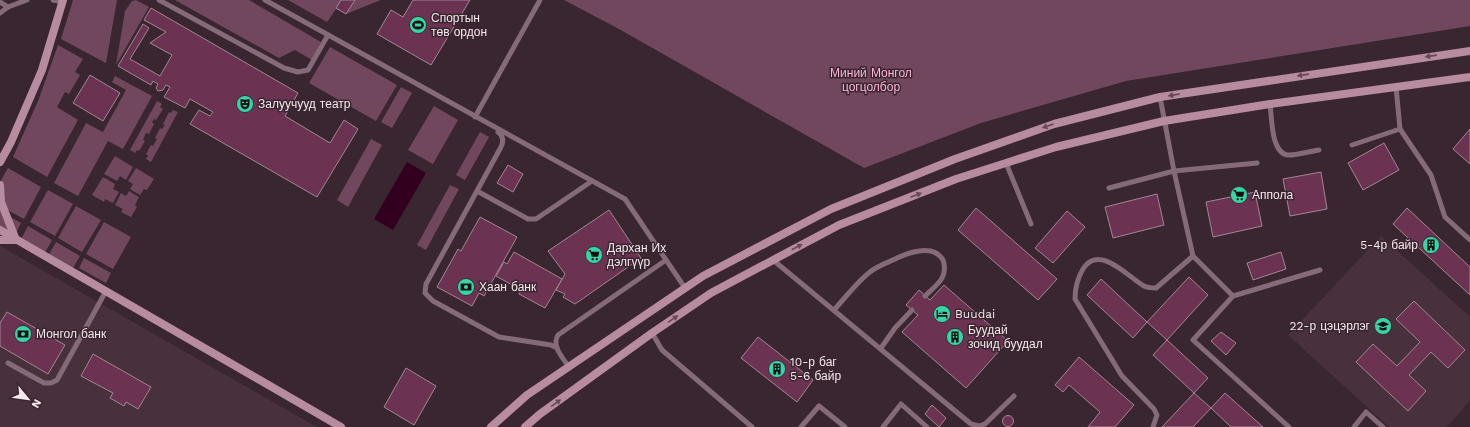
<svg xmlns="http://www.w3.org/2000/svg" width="1470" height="427" font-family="'Work Sans',sans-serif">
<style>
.built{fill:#49303d}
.green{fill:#70475c}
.water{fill:#32001e}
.building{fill:#6b3351;stroke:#a08793}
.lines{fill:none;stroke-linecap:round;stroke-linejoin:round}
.lane{stroke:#856a77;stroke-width:5}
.secondary{stroke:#b78ba0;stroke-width:8}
.oneway{fill:#664957}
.labels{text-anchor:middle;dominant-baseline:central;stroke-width:3;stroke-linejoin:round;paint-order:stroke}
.poi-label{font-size:12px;fill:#f4e7ed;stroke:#3a2630;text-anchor:start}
.park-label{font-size:12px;fill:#feb6d9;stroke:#3a2630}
</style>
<rect width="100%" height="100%" fill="#3a2630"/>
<g class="built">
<path d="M1381 236 1470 317V400L1447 427H1389L1288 335Z"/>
<path d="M0 246 317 427H0Z"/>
</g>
<g class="green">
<path d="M73 0H117L106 63 61 39Z"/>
<path d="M136 0 149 7 116 65 125 11 132 1Z"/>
<path d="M175 0H249L321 42 312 60 295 50 279 58Z"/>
<path d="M288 0H381L346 14 336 9 327 22Z"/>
<path d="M564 0H1470V26L1126 81 981 123 864 168 619 29Z"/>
<path d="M58 45 83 59 75 72 80 75 69 94 65 92 57 107 78 120 47 177 13 157 38 101Z"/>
<path d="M330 47 397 85 376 121 309 83Z"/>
<path d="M115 76 152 96 123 149 108 141 78 196 54 183 86 123 103 132 126 90 112 82Z"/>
<path d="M401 87 412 93 392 128 381 122Z"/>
<path d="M157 101 162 104 160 107 163 109 156 120 154 119 152 122 154 124 149 134 146 133 143 140 145 141 139 151 137 150 135 153 130 150Z"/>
<path d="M434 106 458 120 433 164 408 150Z"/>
<path d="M173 110 178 112 151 162 146 159 148 156 146 154 151 145 153 146 157 139 155 138 160 128 162 129 165 125 163 124 169 112 171 113Z"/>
<path d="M480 132 489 137 465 180 456 175Z"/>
<path d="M371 139 382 145 348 207 337 200Z"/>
<path d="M115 156 133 167 126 180 120 176 117 181 104 174Z"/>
<path d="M8 168 41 187 24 219 0 206V182Z"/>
<path d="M136 168 154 179 147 190 144 189 140 195 130 189 133 184 128 181Z"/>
<path d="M103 177 115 184 113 189 119 192 113 203 105 199 104 202 92 195Z"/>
<path d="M450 185 459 189 426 250 417 245Z"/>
<path d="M48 190 73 204 55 236 30 222Z"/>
<path d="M129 191 139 197 135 205 137 207 131 217 121 212 123 209 115 205 121 193 126 196Z"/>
<path d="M76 206 101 220 82 252 58 238Z"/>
<path d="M0 211 21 223 15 235 0 226Z"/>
<path d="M104 222 131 237 113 269 86 254Z"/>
<path d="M28 226 52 240 45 253 21 239Z"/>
<path d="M56 242 80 256 73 268 49 254Z"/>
<path d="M84 258 111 273 106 283 79 268Z"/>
</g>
<path class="water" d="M407 162 426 173 393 230 374 219Z"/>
<g class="building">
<path d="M341 0H355L346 14 336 8Z"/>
<path d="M413 0H470L431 65 377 34 391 10 403 17Z"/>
<path d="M151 8 298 93 285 116 330 143 344 120 358 129 317 197 190 124 199 110 210 116 213 112 190 99 185 108 164 97 170 87 166 85 163 90 158 91 156 88 158 84 153 81 151 85 118 66 143 24 149 28 130 59 160 76 172 55 150 43 166 32 144 20Z"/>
<path d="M90 75 120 93 103 121 73 103Z"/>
<path d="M1470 129V164L1453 149Z"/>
<path d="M1384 143 1399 170 1363 190 1348 163Z"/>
<path d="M508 165 523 174 513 192 497 183Z"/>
<path d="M1321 172 1327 209 1290 216 1283 179Z"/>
<path d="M1255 192 1262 226 1213 237 1206 202Z"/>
<path d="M1157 194 1164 225 1113 238 1105 207Z"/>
<path d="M976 208 1057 279 1038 300 958 230Z"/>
<path d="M1407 208 1470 267V295L1393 224Z"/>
<path d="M609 210 641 258 575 304 563 297 565 294 556 290 565 274 548 251Z"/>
<path d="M1067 211 1085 227 1053 263 1035 248Z"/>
<path d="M480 217 517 237 484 296 479 293 472 306 437 287 458 249 461 251Z"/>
<path d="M514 252 562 279 545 308 519 294 521 290 496 276 504 262 507 264Z"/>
<path d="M1281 252 1286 269 1253 280 1247 263Z"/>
<path d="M1189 277 1208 295 1167 340 1147 322Z"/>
<path d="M1101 279 1147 322 1133 338 1087 295Z"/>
<path d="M944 285 1008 341 966 388 902 332 918 315 906 305 919 290 930 300Z"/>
<path d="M1414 301 1465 350 1448 368 1431 352 1409 375 1426 391 1408 411 1356 362 1373 344 1397 366 1420 342 1396 319Z"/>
<path d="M7 312 65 345 48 374 0 346V323Z"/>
<path d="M1221 332 1236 343 1226 355 1211 341Z"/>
<path d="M758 337 813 380 797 402 741 358Z"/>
<path d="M1167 340 1208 378 1194 393 1153 355Z"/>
<path d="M93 354 151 387 138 409 126 402 124 406 110 398 113 393 81 376Z"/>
<path d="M1079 357 1134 405 1115 427H1088L1100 412 1069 385 1063 392 1055 385Z"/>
<path d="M406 368 436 386 414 425 384 407Z"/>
<path d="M1194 393 1211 408 1193 427H1162Z"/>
<path d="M1225 393 1263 427H1231L1211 408Z"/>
<path d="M932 405 946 418 939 427 925 414Z"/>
<circle cx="1008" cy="421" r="5.5"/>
</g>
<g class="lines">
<g class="lane">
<path d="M53 0 63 2"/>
<path d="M159 0 284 68 298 72 308 70 328 35"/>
<path d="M265 0 625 199 685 288"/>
<path d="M0 2 8 7"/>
<path d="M0 13 8 7 27 0"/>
<path d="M1396 87 1400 129"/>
<path d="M1160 97 1174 171 1257 163"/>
<path d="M1270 104C1272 118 1271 152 1287 155 1295 156 1311 151 1319 150"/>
<path d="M475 117 540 0"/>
<path d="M498 132C503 136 504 141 501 147L426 284 425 293 433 301 499 337 551 345 557 348"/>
<path d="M1352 145 1400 129 1431 175 1445 217 1470 240"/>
<path d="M1006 163 1031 224"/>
<path d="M1109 188 1174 171 1193 256"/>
<path d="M477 191 528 219H536L592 181"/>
<path d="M773 260 971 424 979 426 985 424 1014 396"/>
<path d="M1233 296 1320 270"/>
<path d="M834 310C844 299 858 281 870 272 877 266 889 262 897 258 910 252 934 244 943 260 945 265 945 273 942 278 939 284 930 291 925 296"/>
<path d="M652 333 662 350 752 427"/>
<path d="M881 348 895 328 912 310"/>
<path d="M8 363 44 383H51L57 380 106 291"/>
<path d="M569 367C563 358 551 346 558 335L666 260"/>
<path d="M801 427 819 406 845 427"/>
<path d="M883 427 901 404 927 427"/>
<path d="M1153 427 1157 415 1154 409 1122 376 1075 299C1075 287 1077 279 1083 269 1099 243 1128 277 1144 286 1148 288 1152 288 1156 288L1193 256 1233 296 1193 340 1289 427"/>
<path d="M1354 427 1366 412 1383 427"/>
</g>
<g class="secondary">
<path d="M0 162 11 142 42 70 63 0"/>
<path d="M0 185 1 202 16 240H0"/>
<path d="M0 230 341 427"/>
<path d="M491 427 527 395 703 276 831 209 955 159 1054 124 1160 97 1470 51"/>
<path d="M525 427 540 414 652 333 711 293 839 225 956 179 1056 147 1164 121 1270 104 1470 77"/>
</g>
</g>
<defs><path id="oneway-solid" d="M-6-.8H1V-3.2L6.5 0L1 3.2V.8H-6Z"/></defs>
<g class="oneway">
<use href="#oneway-solid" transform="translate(1431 56) rotate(172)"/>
<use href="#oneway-solid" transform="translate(1303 75) rotate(172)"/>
<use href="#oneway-solid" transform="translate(1174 95) rotate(171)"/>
<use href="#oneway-solid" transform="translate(1048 126) rotate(161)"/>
<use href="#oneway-solid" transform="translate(916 195) rotate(-21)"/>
<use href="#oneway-solid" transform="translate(797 247) rotate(-28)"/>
<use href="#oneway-solid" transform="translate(673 319) rotate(-34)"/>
<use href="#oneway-solid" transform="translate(556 403) rotate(-36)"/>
</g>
<defs>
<g id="stadium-disc" transform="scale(0.9)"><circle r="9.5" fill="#36d4a7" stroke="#3a2630"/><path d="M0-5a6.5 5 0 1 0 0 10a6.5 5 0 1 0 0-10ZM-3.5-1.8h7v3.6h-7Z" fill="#111"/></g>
<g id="theatre-disc" transform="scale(0.9)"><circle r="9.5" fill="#36d4a7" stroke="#3a2630"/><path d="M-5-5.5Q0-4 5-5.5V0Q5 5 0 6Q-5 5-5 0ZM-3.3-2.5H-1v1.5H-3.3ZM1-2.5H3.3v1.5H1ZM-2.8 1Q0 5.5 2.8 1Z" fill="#111"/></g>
<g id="supermarket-disc" transform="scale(0.9)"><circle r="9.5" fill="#36d4a7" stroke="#3a2630"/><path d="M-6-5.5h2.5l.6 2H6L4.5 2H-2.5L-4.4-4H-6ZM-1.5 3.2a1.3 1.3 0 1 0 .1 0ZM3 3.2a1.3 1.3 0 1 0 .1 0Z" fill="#111"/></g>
<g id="building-disc" transform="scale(0.9)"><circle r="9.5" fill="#36d4a7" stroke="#3a2630"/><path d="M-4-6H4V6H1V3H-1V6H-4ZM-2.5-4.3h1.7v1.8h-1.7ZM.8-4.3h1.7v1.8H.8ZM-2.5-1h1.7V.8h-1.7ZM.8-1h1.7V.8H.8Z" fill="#111"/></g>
<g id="bank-disc" transform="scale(0.9)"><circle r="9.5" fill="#36d4a7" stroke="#3a2630"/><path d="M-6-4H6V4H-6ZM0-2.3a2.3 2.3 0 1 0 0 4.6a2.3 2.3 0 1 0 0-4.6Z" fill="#111"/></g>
<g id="hotel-disc" transform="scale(0.9)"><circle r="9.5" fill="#36d4a7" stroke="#3a2630"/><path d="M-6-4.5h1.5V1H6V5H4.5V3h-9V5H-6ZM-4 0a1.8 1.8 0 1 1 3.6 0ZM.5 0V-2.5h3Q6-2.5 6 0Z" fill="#111"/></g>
<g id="school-disc" transform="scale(0.9)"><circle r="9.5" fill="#36d4a7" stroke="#3a2630"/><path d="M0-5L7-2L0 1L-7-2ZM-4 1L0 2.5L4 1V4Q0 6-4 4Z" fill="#111"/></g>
</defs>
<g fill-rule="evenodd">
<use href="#stadium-disc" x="418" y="25"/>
<use href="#theatre-disc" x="245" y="104"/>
<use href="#supermarket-disc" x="1239" y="195"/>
<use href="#building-disc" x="1431" y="245"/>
<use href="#supermarket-disc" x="594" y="255"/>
<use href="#bank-disc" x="466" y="287"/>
<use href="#hotel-disc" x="942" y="314"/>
<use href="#school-disc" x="1383" y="326"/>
<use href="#bank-disc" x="23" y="334"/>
<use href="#building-disc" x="955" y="337"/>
<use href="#building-disc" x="777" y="369"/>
</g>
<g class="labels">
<g class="poi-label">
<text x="431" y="18">Спортын<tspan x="431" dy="14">төв ордон</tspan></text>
<text x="258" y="104">Залуучууд театр</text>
<text x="1252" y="195">Аппола</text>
<text x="1418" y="245" text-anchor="end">5-4р байр</text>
<text x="607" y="248">Дархан Их<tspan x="607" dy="14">дэлгүүр</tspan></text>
<text x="479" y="287">Хаан банк</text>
<text x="955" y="314">Buudai</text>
<text x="1370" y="326" text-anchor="end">22-р цэцэрлэг</text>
<text x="968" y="330">Буудай<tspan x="968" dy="14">зочид буудал</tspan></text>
<text x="36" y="334">Монгол банк</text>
<text x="790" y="362">10-р баг<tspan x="790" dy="14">5-6 байр</tspan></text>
</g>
<g class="park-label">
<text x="871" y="73">Миний Монгол<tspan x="871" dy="14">цогцолбор</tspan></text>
</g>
</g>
<g transform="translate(28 399) rotate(119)" stroke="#3a2630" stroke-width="3" paint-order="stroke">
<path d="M0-3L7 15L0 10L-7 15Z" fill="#f4e7ed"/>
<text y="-6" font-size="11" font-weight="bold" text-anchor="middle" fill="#f4e7ed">N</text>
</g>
</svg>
